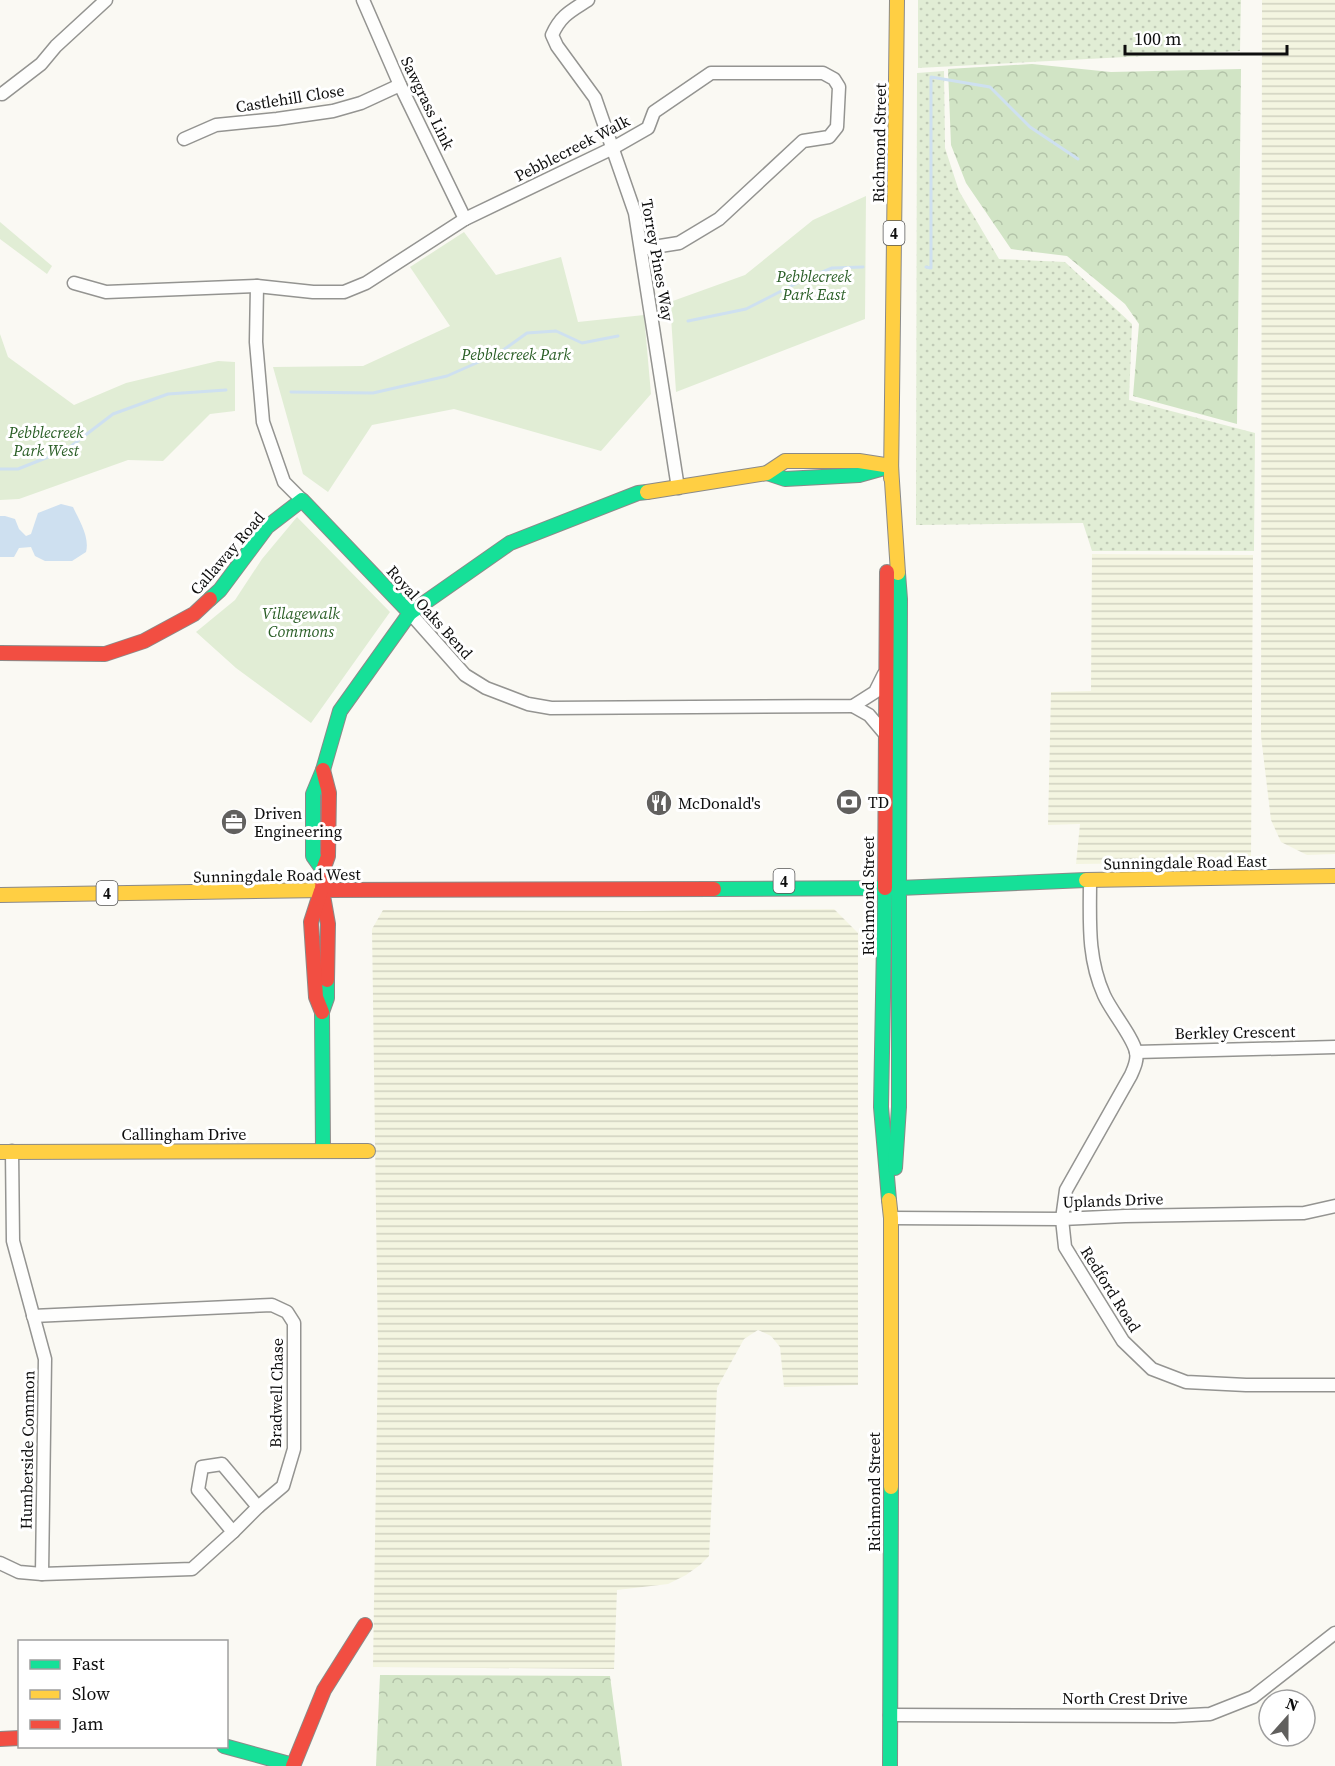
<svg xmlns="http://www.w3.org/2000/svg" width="1335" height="1766" font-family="'Source Serif 4',serif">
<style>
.farmland{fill:url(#farmland-rules)}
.grass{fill:url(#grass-dots)}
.forest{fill:url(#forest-crowns)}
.park{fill:#e1edd5}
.water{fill:#cee0f0}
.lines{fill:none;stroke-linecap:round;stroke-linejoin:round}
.stream{stroke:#cee0f0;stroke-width:3}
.street-casing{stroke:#949491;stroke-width:15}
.fast-casing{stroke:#8b8a88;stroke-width:16}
.slow-casing{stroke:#8b8a88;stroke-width:16}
.jam-casing{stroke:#8b8a88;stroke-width:16}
.street{stroke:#fefefd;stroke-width:12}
.fast{stroke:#16e098;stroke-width:14}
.slow{stroke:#ffcf43;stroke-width:14}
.jam{stroke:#f24e42;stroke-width:14}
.labels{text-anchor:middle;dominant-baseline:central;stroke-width:6;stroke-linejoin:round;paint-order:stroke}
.shield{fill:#fff;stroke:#565656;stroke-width:1.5}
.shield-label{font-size:15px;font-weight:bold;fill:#0e0e0e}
.street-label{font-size:16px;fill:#0e0e0e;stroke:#fff}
.park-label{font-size:16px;font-style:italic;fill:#2a5e26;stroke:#fff}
.poi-label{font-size:16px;fill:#0e0e0e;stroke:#fff;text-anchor:start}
</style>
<defs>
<pattern id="farmland-rules" width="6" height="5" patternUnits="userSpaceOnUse" patternTransform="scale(1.5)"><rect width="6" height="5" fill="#f4f5e1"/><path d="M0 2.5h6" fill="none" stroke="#d0d1c0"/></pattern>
<pattern id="grass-dots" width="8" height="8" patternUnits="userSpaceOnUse" patternTransform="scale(1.5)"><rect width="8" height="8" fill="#e1edd5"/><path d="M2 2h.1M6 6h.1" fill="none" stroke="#c0cab6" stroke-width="1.8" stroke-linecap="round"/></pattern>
<pattern id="forest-crowns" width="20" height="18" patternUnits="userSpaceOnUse" patternTransform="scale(1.5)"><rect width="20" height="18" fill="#d1e4c5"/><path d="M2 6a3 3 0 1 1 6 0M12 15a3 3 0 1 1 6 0" fill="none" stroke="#b2c2a8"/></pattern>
</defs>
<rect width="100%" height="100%" fill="#faf9f3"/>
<g class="farmland">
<path d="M1262 0H1335V854L1307 855 1281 842 1271 820 1261 736Z"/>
<path d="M1092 554 1253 555 1251 862 1076 864 1080 824 1048 825 1051 692 1091 691Z"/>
<path d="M834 909 858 933V1385L784 1387 780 1347 771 1336 758 1330 744 1339 717 1388 709 1556 700 1565 686 1575 668 1584 617 1590 614 1669 373 1667 378 1349 372 929 383 910 638 911Z"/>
</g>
<g class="grass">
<path d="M918 0H1241L1240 51 918 68Z"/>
<path d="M944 71 945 148 959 191 999 259 1065 262 1132 324 1129 400 1255 433 1254 551H1092L1083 523 916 525 917 73Z"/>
</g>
<g class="forest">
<path d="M1032 64 1111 72 1241 69 1237 424 1133 396 1139 324 1125 304 1067 256 1011 249 966 183 951 145 948 69Z"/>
<path d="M380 1675 610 1676 622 1766H376Z"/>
</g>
<g class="park">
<path d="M866 196 865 319 676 392 670 302 745 275 813 220Z"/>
<path d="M0 222 52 266 47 274 0 239Z"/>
<path d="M464 232 496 275 561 257 578 322 644 315 651 394 601 451 454 409 372 425 328 492 303 474 273 367 363 366 450 326 410 267Z"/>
<path d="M0 334 8 357 74 405 126 383 218 361 235 362V411L210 414 163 461 128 460 19 499 0 500Z"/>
<path d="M297 517 390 612 311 723 236 668 196 632 235 600 262 559Z"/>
</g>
<path class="water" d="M61 504 73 507C79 520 90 537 86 552L72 561H45L35 556 31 547 19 548 14 557H0V516H5L15 519 19 529 26 536 31 534 38 513Z"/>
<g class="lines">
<g class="stream">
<path d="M926 267 931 268V77L990 87 1030 127 1078 159"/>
<path d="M688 321 746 309 801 281 832 268 863 267"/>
<path d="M291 392 373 393 447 376 499 353 527 333 556 331 582 343 618 336"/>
<path d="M0 469H18L66 450 113 414 168 394 226 390"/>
</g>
<g class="street-casing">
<g id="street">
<path d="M363 0 400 85 465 219"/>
<path d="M588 0C571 11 561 15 552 35L557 46 595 98 635 213 678 488"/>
<path d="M2 94 41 64 56 46 106 0"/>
<path d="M184 139 216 125 277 119 333 111 361 103 400 85"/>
<path d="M74 283 106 292 257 286 313 292H344L366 283 465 219 613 148 648 128 654 112 711 73H823L834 79 839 87 837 127 829 137 803 141 719 219 679 243 641 249"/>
<path d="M257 286 256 342 263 422 284 482 302 500"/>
<path d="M410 613 465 675 486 688 528 704 551 708 853 706 875 692 884 674"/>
<path d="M853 706 869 715 885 734"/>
<path d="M1090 880C1090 921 1087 957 1104 995 1111 1011 1133 1037 1136 1052 1138 1060 1134 1068 1131 1075L1066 1190 1062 1219 1065 1247 1123 1341 1152 1369 1186 1382 1246 1385H1335"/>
<path d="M1136 1052 1335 1047"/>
<path d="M12 1151 13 1241 45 1359 42 1574"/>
<path d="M891 1218 1062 1219 1125 1216 1304 1213 1335 1206"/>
<path d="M233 1532 198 1490 202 1467 222 1464 258 1507"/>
<path d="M0 1563 19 1572 42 1574 192 1569 233 1532 258 1507 283 1486 294 1449V1323L287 1312 272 1305 33 1316"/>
<path d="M890 1715 1174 1716 1210 1714 1253 1697 1335 1633"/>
</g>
</g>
<g class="fast-casing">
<g id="fast">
<path d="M767 473 785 479 859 475 884 468"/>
<path d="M210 599 220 590 267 527 302 500 410 613"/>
<path d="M323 870 313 856V794L323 770 340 711 410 613 510 543 638 493 647 492"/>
<path d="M885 888 881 1107 889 1200"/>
<path d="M714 889 899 888 900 599 898 573"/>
<path d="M323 1150 322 1012 327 998V980"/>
<path d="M895 1168 899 1107V888L1086 880"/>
<path d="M224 1746 293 1765"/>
<path d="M890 1766 891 1487"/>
</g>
</g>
<g class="slow-casing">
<g id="slow">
<path d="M891 466 898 573"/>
<path d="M891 478 897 0"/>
<path d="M647 492 767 473 785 461H859L891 466"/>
<path d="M1086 880 1335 876"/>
<path d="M0 895 326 890"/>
<path d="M0 1152 368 1151"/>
<path d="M889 1200 891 1218V1487"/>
</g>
</g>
<g class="jam-casing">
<g id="jam">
<path d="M0 653 105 654 144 641 194 614 210 599"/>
<path d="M323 770 329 793 328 856 323 870 322 890 328 924 327 980"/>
<path d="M885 888 887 572"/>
<path d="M326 890 714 889"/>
<path d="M321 891 311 922 316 997 322 1012"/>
<path d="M0 1739 20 1738"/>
<path d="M293 1766 324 1690 365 1625"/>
</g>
</g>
<use href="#street" class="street"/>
<use href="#fast" class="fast"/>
<use href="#slow" class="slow"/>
<use href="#jam" class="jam"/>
</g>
<defs>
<g id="bank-disc" transform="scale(1.35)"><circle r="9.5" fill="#61605e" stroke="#fff"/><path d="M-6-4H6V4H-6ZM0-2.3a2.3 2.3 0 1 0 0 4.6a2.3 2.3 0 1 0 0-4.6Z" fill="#fff"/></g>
<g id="restaurant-disc" transform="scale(1.35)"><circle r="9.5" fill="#61605e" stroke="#fff"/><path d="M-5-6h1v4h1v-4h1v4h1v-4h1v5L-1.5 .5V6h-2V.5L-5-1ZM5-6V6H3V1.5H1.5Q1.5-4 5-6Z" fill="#fff"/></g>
<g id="office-disc" transform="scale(1.35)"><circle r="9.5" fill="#61605e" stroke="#fff"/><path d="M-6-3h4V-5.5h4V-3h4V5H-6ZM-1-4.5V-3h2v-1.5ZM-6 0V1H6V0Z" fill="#fff"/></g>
</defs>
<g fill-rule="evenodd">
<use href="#bank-disc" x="849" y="802"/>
<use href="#restaurant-disc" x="659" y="803"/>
<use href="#office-disc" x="234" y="822"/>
</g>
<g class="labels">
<g class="shield">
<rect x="883.5" y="221" width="21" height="24" rx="4.5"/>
<rect x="773.5" y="869" width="21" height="24" rx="4.5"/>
<rect x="96.5" y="881" width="21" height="24" rx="4.5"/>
</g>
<g class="shield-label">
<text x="894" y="233">4</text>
<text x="784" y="881">4</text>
<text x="107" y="893">4</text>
</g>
<g class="street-label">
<text transform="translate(290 98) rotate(-9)">Castlehill Close</text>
<text transform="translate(428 103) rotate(64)">Sawgrass Link</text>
<text transform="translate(879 143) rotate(-89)">Richmond Street</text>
<text transform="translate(572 148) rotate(-27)">Pebblecreek Walk</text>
<text transform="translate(658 260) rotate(80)">Torrey Pines Way</text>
<text transform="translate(227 553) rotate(-49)">Callaway Road</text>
<text transform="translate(430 612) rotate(48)">Royal Oaks Bend</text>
<text transform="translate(1185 862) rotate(-1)">Sunningdale Road East</text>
<text transform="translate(277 875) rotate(-1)">Sunningdale Road West</text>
<text transform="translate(868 896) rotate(-90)">Richmond Street</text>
<text transform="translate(1235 1032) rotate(-1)">Berkley Crescent</text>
<text x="184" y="1134">Callingham Drive</text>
<text transform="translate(1113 1200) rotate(-2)">Uplands Drive</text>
<text transform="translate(1111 1289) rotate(58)">Redford Road</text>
<text transform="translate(276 1393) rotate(-89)">Bradwell Chase</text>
<text transform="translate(27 1450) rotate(-89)">Humberside Common</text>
<text transform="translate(874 1492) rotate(-90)">Richmond Street</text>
<text x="1125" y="1698">North Crest Drive</text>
</g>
<g class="park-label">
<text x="814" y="276">Pebblecreek<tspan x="814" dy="18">Park East</tspan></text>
<text x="516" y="354">Pebblecreek Park</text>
<text x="46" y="432">Pebblecreek<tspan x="46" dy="18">Park West</tspan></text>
<text x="301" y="613">Villagewalk<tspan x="301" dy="18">Commons</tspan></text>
</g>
<g class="poi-label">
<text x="868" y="802">TD</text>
<text x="678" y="803">McDonald's</text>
<text x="254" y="813">Driven<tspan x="254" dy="18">Engineering</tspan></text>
</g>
</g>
<rect x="18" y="1640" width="210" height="108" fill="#ffffff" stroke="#9f9f9f" stroke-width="1.5"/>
<rect x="30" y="1660" width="30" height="9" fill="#16e098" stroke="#9f9f9f" stroke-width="1.5"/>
<text x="72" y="1670" font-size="18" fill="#0e0e0e">Fast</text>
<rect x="30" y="1690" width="30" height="9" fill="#ffcf43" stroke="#9f9f9f" stroke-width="1.5"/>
<text x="72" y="1700" font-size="18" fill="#0e0e0e">Slow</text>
<rect x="30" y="1720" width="30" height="9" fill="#f24e42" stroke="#9f9f9f" stroke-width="1.5"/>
<text x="72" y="1730" font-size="18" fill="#0e0e0e">Jam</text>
<g transform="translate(1287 1718) rotate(21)"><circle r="28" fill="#ffffff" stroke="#9f9f9f" stroke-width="1.5"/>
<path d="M0-4.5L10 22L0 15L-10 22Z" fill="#61605e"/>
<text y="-9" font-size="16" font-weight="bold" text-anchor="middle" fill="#0e0e0e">N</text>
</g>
<path d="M1125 45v9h162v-9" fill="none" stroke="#0e0e0e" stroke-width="3"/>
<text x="1134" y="45" font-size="18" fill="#0e0e0e" stroke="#ffffff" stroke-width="4.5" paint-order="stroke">100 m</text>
</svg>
